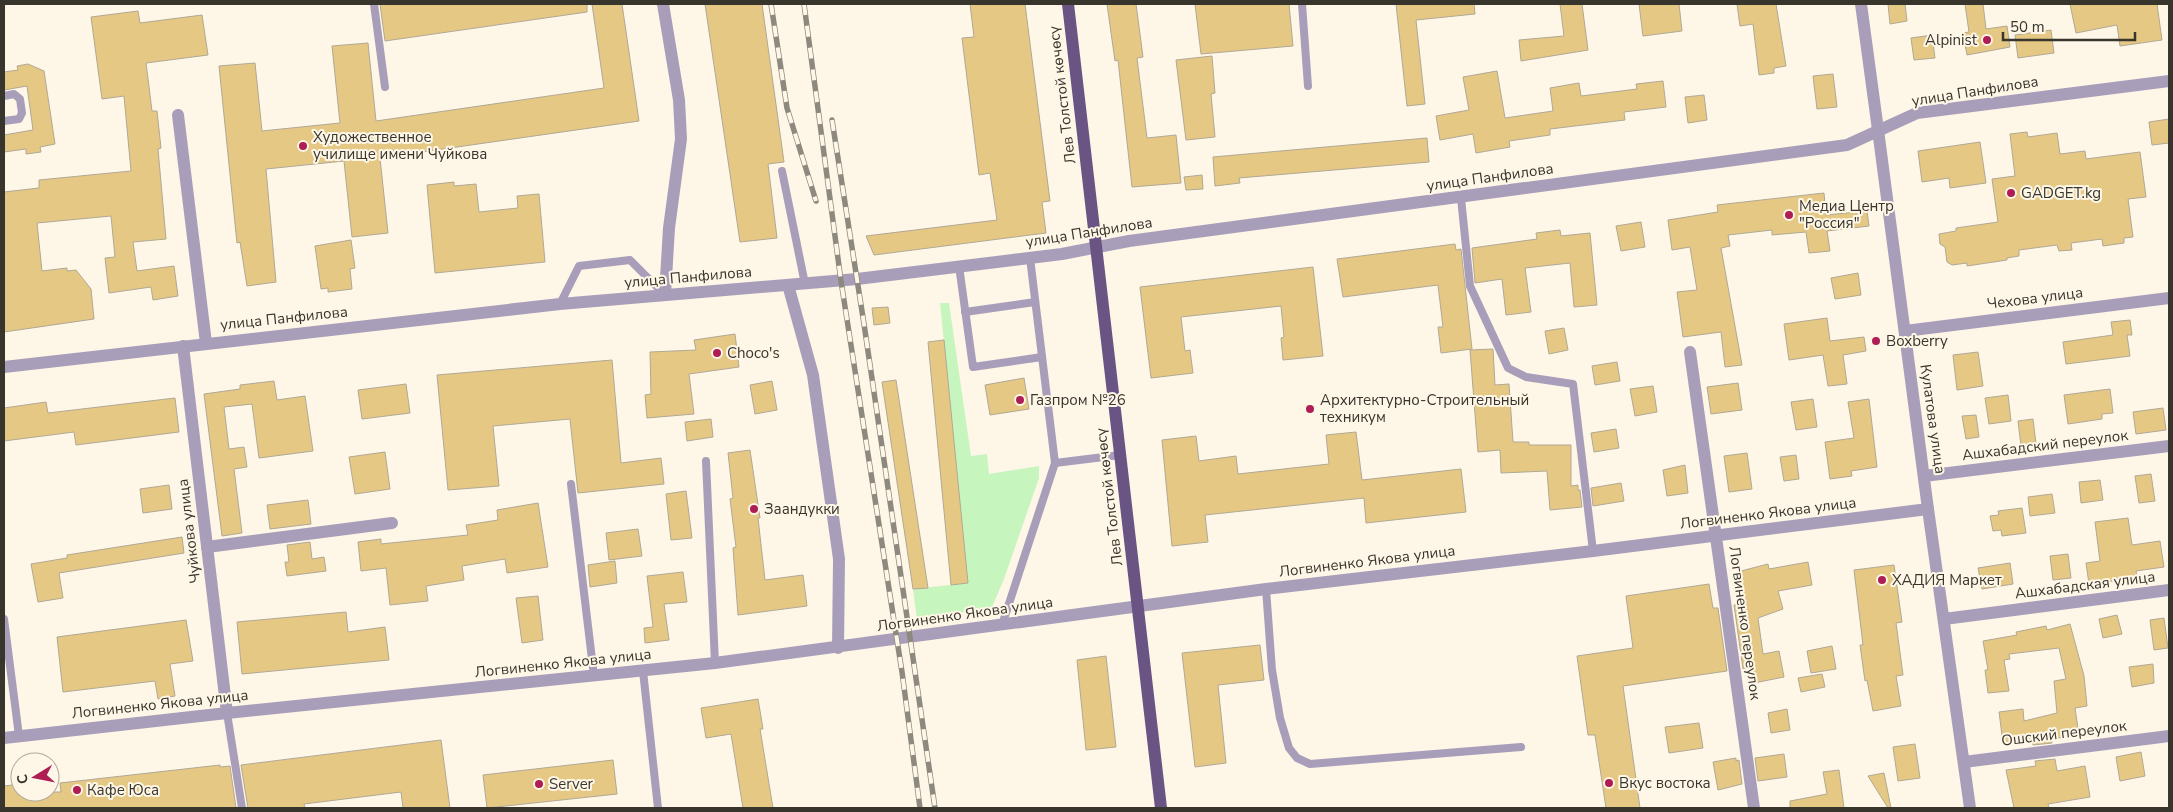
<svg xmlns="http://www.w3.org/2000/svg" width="2173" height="812" font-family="'Nunito Sans',sans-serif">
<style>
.green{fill:#c6f5bd}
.building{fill:#e5c884;stroke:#b1a895}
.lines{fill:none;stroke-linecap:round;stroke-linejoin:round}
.service{stroke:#a99eba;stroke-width:8}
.minor{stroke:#a99eba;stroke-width:12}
.tertiary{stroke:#a99eba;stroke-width:12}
.primary{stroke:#695483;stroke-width:12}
.rail-casing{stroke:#8e897e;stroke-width:5.5}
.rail{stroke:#fef7e7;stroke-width:4;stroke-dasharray:11;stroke-linecap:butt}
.poi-dot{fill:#ae1d53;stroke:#fef7e7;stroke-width:2}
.labels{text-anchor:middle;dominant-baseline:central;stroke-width:4;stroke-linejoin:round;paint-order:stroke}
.poi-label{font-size:15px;fill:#38352d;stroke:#fef7e7;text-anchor:start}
.street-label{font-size:15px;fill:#38352d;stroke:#fef7e7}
</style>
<rect width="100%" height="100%" fill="#fef7e7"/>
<path class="green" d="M940 303H949L971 456 987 454 989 474 1039 466V478L1004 579 992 607 917 620 913 589 968 583Z"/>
<g class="building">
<path d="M380 4H587V12L385 41Z"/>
<path d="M592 4H622L639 121 380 158 388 233 352 237 344 161 266 169 276 282 247 286 240 242 237 243 219 66 255 63 262 131 340 123 332 46 368 43 376 121 604 88Z"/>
<path d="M705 4H762L784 162 768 164 777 238 740 242Z"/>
<path d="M970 4H1025L1050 201 1042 202 1046 233 874 255 866 236 997 220 990 173 979 175 962 38 974 37Z"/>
<path d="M1107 4H1136L1143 57 1137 58 1147 138 1176 135 1181 183 1132 187 1118 60 1115 61Z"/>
<path d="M1195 4H1289L1293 46 1201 54Z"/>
<path d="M1396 4H1474L1475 14 1416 20 1425 104 1407 106Z"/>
<path d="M1560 4H1582L1588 50 1521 61 1519 40 1564 36Z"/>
<path d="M1639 4H1679L1682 31 1643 36Z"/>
<path d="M1737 4H1776L1786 66 1774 68V73L1759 75 1753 24 1740 26Z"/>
<path d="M1888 4H1905L1907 21 1890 24Z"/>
<path d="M1965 4H1983L1986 29 2007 26 2010 47 1967 55 1963 33 1969 32Z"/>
<path d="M2070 4H2157L2162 40 2120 46 2117 25 2076 33Z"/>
<path d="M138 11 140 23 202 15 208 55 146 63 152 111H157L161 148 158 149 166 239 133 242 137 271 174 266 178 296 153 300 151 287 109 293 105 258 115 257 111 216 37 223 42 271 67 268V271L76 270 91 289 94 319 4 332V192L39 188V180L131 171 124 96 102 99 91 17Z"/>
<path d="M2051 30 2054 53 2018 58 2015 35Z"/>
<path d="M1932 35 1935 58 1914 60 1911 38Z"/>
<path d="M1212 56 1215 93 1211 94 1215 137 1186 140 1176 60Z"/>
<path d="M28 64 44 71 55 144 40 147 41 152 26 154V149L4 152V135L33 130 27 86 4 90V72L18 70 17 66Z"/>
<path d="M1497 71 1505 118 1553 111 1550 88 1579 83 1581 96 1637 89 1636 84 1663 81 1666 107 1624 112 1625 120 1550 129V135L1509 141 1510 147 1476 153 1473 134 1440 140 1436 116 1469 110 1463 77Z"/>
<path d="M1833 74 1837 107 1817 109 1813 76Z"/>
<path d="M1704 95 1707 120 1688 123 1685 97Z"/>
<path d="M2169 119V143L2152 145 2149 122Z"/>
<path d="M2027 132 2028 137 2057 133 2060 154 2085 151 2086 159 2140 152 2146 197 2128 199 2133 237 2124 238V243L2103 246 2102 239 2071 243 2072 250 2059 251 2057 245 2019 250V256L2007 258V260L1967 266V263L1952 265 1947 262 1945 247 1940 244 1939 234 1956 231V228L1998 222 1992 179 2015 176 2010 134Z"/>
<path d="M1427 138 1429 162 1239 178 1240 183 1215 186 1213 157Z"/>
<path d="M1980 142 1986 183 1950 188 1949 178 1922 182 1918 151Z"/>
<path d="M1202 175 1203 189 1186 190 1184 177Z"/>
<path d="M454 182V186L476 184 479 212 518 208 517 196 539 194 545 262 435 273 427 185Z"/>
<path d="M1824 193 1826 215 1867 211 1869 226 1827 231 1830 251 1809 253 1806 232 1772 235V230L1728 235 1730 246 1721 248 1742 365 1725 367 1721 332 1683 337 1677 292 1697 290 1690 247 1672 250 1668 220 1718 212 1717 205Z"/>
<path d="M1641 222 1645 247 1621 251 1616 226Z"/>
<path d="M1560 230 1561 236 1590 233 1597 305 1574 307 1570 263 1525 268 1531 312 1506 315 1502 279 1475 283 1472 248 1537 239 1536 233Z"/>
<path d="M351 240 355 268 350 269 352 289 328 292V288L321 289 315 246Z"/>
<path d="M1455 244 1456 250 1461 249 1472 349 1441 353 1438 327H1443L1438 285 1343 297 1337 259Z"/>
<path d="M1313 267 1323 356 1283 360 1281 338 1284 337 1281 306 1181 317 1185 351 1190 350 1193 373 1151 378 1140 287Z"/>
<path d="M1858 273 1861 295 1835 299 1831 278Z"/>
<path d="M888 307 890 323 874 325 872 308Z"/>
<path d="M1827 318 1830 341 1864 337 1866 351 1843 355 1847 384 1828 386 1823 355 1789 360 1784 324Z"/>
<path d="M2130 320 2132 335H2127L2130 356 2066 364 2063 342 2113 335 2111 322Z"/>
<path d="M1564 328 1568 350 1549 354 1545 331Z"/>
<path d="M735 334 739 367 689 374 694 414 647 418 645 395 651 394 650 352 696 350 694 340Z"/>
<path d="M944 340 968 583 951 585 928 342Z"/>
<path d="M1493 349 1495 385 1509 384 1513 442H1529V445H1571V486L1578 485V490H1580L1582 507 1550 510 1547 471 1501 473 1500 450 1478 452 1470 350Z"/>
<path d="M1978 352 1983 386 1957 390 1953 355Z"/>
<path d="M612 360 621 463 661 458 664 484 578 493 570 419 493 426 499 486 448 490 437 375Z"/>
<path d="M1617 362 1620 381 1595 385 1592 366Z"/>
<path d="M1024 378 1029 409 990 415 985 385Z"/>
<path d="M896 380 928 588 913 589 882 382Z"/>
<path d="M274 381 277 400 305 396 313 451 259 458 252 404 224 407 229 449 244 447 247 467 234 469 242 533 222 536 204 394 240 389V385Z"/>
<path d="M772 381 777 410 755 414 750 385Z"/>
<path d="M1738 383 1742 410 1711 414 1707 387Z"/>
<path d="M406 384 410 413 362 419 358 390Z"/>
<path d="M1653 386 1657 412 1635 416 1630 389Z"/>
<path d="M2110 389 2113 413 2102 414V419L2068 424 2064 395Z"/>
<path d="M2008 395 2011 421 1989 424 1985 398Z"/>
<path d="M175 398 179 432 76 445 74 432 4 441V408L46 402 48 413Z"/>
<path d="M1813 399 1817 427 1796 430 1791 402Z"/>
<path d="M1869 399 1877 467 1851 471 1852 476 1830 479 1825 442 1854 438 1848 402Z"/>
<path d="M2163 408 2166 430 2136 434 2133 412Z"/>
<path d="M1976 415 1979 437 1966 439 1962 416Z"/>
<path d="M711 419 713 437 687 441 685 422Z"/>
<path d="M2033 419 2036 444 2021 446 2018 421Z"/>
<path d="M1616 429 1619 448 1594 452 1591 433Z"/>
<path d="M1356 432 1362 480 1461 469 1466 512 1366 523 1364 498 1205 515 1208 542 1172 546 1162 440 1196 436 1199 461 1236 456 1238 474 1329 464 1326 435Z"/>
<path d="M750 450 760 518H758L765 580 803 575 807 606 738 615 733 548 736 547 730 499 733 498 728 453Z"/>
<path d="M385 452 390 489 355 494 349 457Z"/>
<path d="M1747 453 1752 489 1729 492 1724 456Z"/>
<path d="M1796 455 1799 479 1784 481 1780 457Z"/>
<path d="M1685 465 1688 493 1667 496 1663 470Z"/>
<path d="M2151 474 2155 501 2139 503 2135 476Z"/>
<path d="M2100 480 2103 500 2081 503 2079 482Z"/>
<path d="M1621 483 1624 501 1593 506 1591 488Z"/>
<path d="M169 485 172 509 143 513 140 489Z"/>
<path d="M686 491 692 538 671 540 666 494Z"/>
<path d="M2052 494 2055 513 2030 516 2028 497Z"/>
<path d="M308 500 311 524 270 529 267 505Z"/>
<path d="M538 503 548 567 507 573 505 559 462 566 464 580 426 586 428 601 390 605 386 568 361 571 358 542 381 539V544L468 535 466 525 498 520 497 510Z"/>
<path d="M2022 508 2026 533 2002 536 2001 530 1993 531 1990 516 1999 515 1998 511Z"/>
<path d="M2128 518 2132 545 2160 541 2164 567 2136 571 2137 578 2089 584 2086 563 2100 561 2095 522Z"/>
<path d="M638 529 642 556 609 560 606 533Z"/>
<path d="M182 537 184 553 59 573 63 598 38 602 31 564 67 558V555Z"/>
<path d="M310 542 312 559 324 557 326 571 287 576 285 562H289L287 545Z"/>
<path d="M2068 554 2071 578 2053 580 2050 556Z"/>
<path d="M615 561 617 583 590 587 588 565Z"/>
<path d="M1808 562 1812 585 1778 591 1783 609 1758 618 1763 654 1779 651 1784 677 1749 684 1746 669H1743L1734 605 1742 604 1737 572 1768 564 1769 569Z"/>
<path d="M2010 563 2013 584 1982 589 1978 568Z"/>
<path d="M1894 565 1902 622 1896 623 1903 675 1896 676 1901 706 1873 711 1867 680 1865 681 1860 645H1863L1854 570Z"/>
<path d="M683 572 687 602 664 604 669 640 645 643 644 628 653 627 647 576Z"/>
<path d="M1709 584 1713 608H1718L1727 671 1623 686 1640 808H1606L1595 735H1588L1577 656 1633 648 1626 596Z"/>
<path d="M538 596 543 640 522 643 516 598Z"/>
<path d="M346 612 348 632 385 627 389 660 242 674 237 622Z"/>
<path d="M2117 615 2122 634 2103 638 2099 619Z"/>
<path d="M2164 618 2168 648 2154 650 2150 620Z"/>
<path d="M186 620 193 661 170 664 175 696 158 699 155 681 63 692 57 637Z"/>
<path d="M2070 624 2084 676 2087 706 2075 708 2079 735 2051 739 2052 743 2033 745 2032 739 2003 743 1999 712 2023 709 2024 721 2057 713 2054 681 2066 679 2059 648 2009 654 2010 659 2004 660 2009 691 1988 693 1985 670H1988L1983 641 2017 635 2016 632 2046 626 2047 630Z"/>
<path d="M1260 645 1264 680 1218 685 1226 763 1195 767 1182 653Z"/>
<path d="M1832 646 1836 669 1811 673 1807 651Z"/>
<path d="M1106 656 1116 747 1086 750 1077 660Z"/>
<path d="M2153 664 2154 683 2132 687 2129 667Z"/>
<path d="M1822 674 1825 687 1801 692 1798 678Z"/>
<path d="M758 699 763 729H760L773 808H743L731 734 706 738 701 708Z"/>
<path d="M1787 709 1790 730 1771 733 1768 713Z"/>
<path d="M1699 723 1703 748 1669 753 1665 727Z"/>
<path d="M441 740 450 808H403L401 792 304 804 305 808H248L241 765Z"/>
<path d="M1915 744 1920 778 1898 781 1893 747Z"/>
<path d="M2141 752 2145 776 2120 781 2116 757Z"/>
<path d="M1784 754 1787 777 1758 781 1755 758Z"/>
<path d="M1736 758V761L1739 760 1742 784 1718 790 1713 762Z"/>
<path d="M2055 759 2057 771 2085 766 2090 797 2048 804 2049 808H2014L2006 770 2036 766 2035 761Z"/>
<path d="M613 760 617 794 487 808 483 775Z"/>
<path d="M220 765V767L230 766 236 808H4V786L20 784V792H61L60 783Z"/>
<path d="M1839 770 1844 808H1790V801L1827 794 1823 772Z"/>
<path d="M1884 773 1891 808H1888L1868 776Z"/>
</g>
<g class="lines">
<g class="service">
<path d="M374 4 385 87"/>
<path d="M1302 4 1308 86"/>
<path d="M4 96 14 94 20 99 22 113 19 119 4 121"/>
<path d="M782 171 805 284"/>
<path d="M1461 198 1470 286 1508 368 1526 377 1573 384 1593 551"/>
<path d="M959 266 973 367 1042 357"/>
<path d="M560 304 579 266 630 260 665 295"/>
<path d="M965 312 1035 302"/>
<path d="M706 461 715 663"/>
<path d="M1055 463 1120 455"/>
<path d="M571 484 594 676"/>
<path d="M1266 589 1272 670 1280 718 1289 748 1297 758 1310 764 1521 747"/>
<path d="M4 619 19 736"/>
<path d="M1002 625 1055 463 1030 258"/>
<path d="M643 671 658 808"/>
<path d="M227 713 242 808"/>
</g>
<g class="minor">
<path d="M663 4 679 100 681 139 669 228 665 295"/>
<path d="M1861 4 1878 130"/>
<path d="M178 115 206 343"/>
<path d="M788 285 813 375 839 559 838 648"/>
<path d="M1905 331 2169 298"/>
<path d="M183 346 227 713"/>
<path d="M1690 352 1754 808"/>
<path d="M1924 476 2169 446"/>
<path d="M1928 509 1970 808"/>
<path d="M207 547 392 523"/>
<path d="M1944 619 2169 590"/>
<path d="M1964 762 2169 736"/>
</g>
<g class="tertiary">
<path d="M4 367 560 304 857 279 1062 254 1129 241 1847 145 1917 113 2169 81"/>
<path d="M4 738 227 713 715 663 1266 589 1593 551 1928 509 1878 130"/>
</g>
<path class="primary" d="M1068 4 1161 808"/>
<g class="rail-casing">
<g id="rail">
<path d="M771 4 787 108 816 201"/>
<path d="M804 4 841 281 902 672 920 808"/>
<path d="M832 120 864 324 935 808"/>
</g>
</g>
<use href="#rail" class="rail"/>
</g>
<g class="poi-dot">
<circle cx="1987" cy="40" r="5"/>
<circle cx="303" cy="146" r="5"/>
<circle cx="2011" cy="193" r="5"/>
<circle cx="1789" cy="215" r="5"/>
<circle cx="1876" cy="341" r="5"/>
<circle cx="717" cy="353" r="5"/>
<circle cx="1020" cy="400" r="5"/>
<circle cx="1310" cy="409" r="5"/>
<circle cx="754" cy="509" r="5"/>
<circle cx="1882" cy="580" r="5"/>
<circle cx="1609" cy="783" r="5"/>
<circle cx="539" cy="784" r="5"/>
<circle cx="77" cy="790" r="5"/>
</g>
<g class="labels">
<g class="poi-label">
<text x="1977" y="40" text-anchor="end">Alpinist</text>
<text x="313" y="137">Художественное<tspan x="313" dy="17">училище имени Чуйкова</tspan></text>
<text x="2021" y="193">GADGET.kg</text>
<text x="1799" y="206">Медиа Центр<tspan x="1799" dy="17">"Россия"</tspan></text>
<text x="1886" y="341">Boxberry</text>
<text x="727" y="353">Choco's</text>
<text x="1030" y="400">Газпром №26</text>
<text x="1320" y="400">Архитектурно-Строительный<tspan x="1320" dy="17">техникум</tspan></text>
<text x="764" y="509">Заандукки</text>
<text x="1892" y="580">ХАДИЯ Маркет</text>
<text x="1619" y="783">Вкус востока</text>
<text x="549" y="784">Server</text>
<text x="87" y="790">Кафе Юса</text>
</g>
<g class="street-label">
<text transform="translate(1975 91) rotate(-9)">улица Панфилова</text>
<text transform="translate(1062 95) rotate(-97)">Лев Толстой көчөсү</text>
<text transform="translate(1490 177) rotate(-8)">улица Панфилова</text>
<text transform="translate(1089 232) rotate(-9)">улица Панфилова</text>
<text transform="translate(688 277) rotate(-5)">улица Панфилова</text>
<text transform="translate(2035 298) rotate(-7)">Чехова улица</text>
<text transform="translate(284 318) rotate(-6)">улица Панфилова</text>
<text transform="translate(1933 419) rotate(82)">Кулатова улица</text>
<text transform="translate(2045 445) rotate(-7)">Ашхабадский переулок</text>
<text transform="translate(1109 497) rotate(-97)">Лев Толстой көчөсү</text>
<text transform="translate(1768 513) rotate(-7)">Логвиненко Якова улица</text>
<text transform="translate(189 531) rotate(-97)">Чуйкова улица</text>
<text transform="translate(1367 561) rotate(-7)">Логвиненко Якова улица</text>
<text transform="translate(2085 585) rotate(-7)">Ашхабадская улица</text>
<text transform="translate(965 614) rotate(-8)">Логвиненко Якова улица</text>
<text transform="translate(1745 623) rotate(82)">Логвиненко переулок</text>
<text transform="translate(563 663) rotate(-6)">Логвиненко Якова улица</text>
<text transform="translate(160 704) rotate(-6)">Логвиненко Якова улица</text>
<text transform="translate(2064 733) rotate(-7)">Ошский переулок</text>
</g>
</g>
<rect width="2173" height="812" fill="none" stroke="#38352d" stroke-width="10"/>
<g transform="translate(35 777) rotate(260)"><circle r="24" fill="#fef7e7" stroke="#afa99d"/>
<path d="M0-4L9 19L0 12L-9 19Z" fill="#ae1d53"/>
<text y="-8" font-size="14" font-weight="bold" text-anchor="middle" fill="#38352d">С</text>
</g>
<path d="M2003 32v8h132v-8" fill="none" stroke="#38352d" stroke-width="2.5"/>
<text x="2010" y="32" font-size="15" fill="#38352d" stroke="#fef7e7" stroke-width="4" paint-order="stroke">50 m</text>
</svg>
